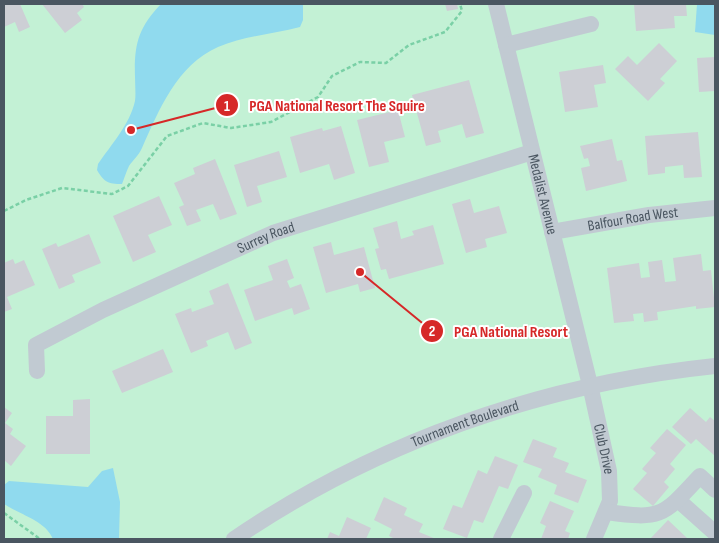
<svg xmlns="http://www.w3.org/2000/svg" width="719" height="543" font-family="'Sofia Sans Condensed',sans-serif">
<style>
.green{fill:#c3f1d5}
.water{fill:#90daee}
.building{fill:#cdcfd5}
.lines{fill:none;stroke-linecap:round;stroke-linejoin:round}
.path{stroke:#7ad0a6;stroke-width:2.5;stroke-dasharray:4 2.5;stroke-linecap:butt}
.minor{stroke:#c1cad2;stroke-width:16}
.labels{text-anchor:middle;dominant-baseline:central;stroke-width:4;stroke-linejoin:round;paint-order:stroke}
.street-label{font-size:15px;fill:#4a5661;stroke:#fff}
.leader{fill:none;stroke:#d62828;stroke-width:2}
.callout-dot{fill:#d62828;stroke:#fff;stroke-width:2}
.mark-label{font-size:15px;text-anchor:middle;font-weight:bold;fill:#fff}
.callout-label{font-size:16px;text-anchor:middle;font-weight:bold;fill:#d62828;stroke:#fff;stroke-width:4;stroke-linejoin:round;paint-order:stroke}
</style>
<rect width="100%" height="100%" fill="#f5f3f3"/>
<rect class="green" x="4" y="4" width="711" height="535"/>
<g class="water">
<path d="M161 4H303V20L300 27C273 34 244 36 218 47 177 65 159 110 142 148 139 155 133 160 129 166 126 172 124 179 122 184 108 184 104 182 97 170L98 164C111 145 130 124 135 101 136 94 135 85 135 77 134 45 138 28 161 4Z"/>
<path d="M697 4H715V35L695 32Z"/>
<path d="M113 468 120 502 119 539H53C45 520 20 515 4 504V485L9 481 88 487 102 471Z"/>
</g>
<g class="building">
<path d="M4 4H20L30 27 19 32 15 22 4 27Z"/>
<path d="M42 4H82L84 7 77 13 82 20 65 33Z"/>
<path d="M445 4H457L458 9 447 11Z"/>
<path d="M634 4H686L687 16H674L675 28 636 31Z"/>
<path d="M659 43 677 61 660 79 665 83 648 101 615 69 628 56 637 65Z"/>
<path d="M715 57V91L699 92 697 58Z"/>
<path d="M603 65 606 83 594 85 598 107 565 112 559 72Z"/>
<path d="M469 80 484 133 466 138 462 124 438 131 441 142 426 146 412 95Z"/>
<path d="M398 110 405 137 384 142 389 162 369 167 357 120Z"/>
<path d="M341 126 355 173 334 180 329 164 300 173 290 137 322 128 323 131Z"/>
<path d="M698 132 702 177 684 178 683 165 665 167V173L648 175 645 136Z"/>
<path d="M612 139 617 161 622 160 627 181 586 191 581 168 590 166 588 158 584 159 580 146Z"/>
<path d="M279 151 287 177 257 186 262 202 247 207 234 165Z"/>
<path d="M215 159 237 214 220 220 213 204 196 210 201 221 187 226 179 207 184 205 174 183 195 174 193 168Z"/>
<path d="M159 196 172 225 148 235 156 252 133 262 113 216Z"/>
<path d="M470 199 474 213 499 206 507 233 485 239 487 247 466 253 452 204Z"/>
<path d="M397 221 401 239 414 235 412 231 433 225 444 264 389 279 386 269 381 270 375 249 379 248 373 228Z"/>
<path d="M89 234 101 263 72 275 75 282 59 289 42 249 56 243 58 247Z"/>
<path d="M331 242 334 255 364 247 375 288 360 292 358 284 326 293 313 247Z"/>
<path d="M701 254 703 271 711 270 715 307 696 309V306L657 312 658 320 644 322 643 313 633 314 634 321 614 323 607 268 639 263 641 278 650 277 648 262 662 260 665 282 676 281 673 258Z"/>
<path d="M13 259 15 264 24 260 35 285 7 297 12 309 4 312V263Z"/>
<path d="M287 259 294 278 287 281 290 288 301 284 310 309 294 315 292 308 255 321 244 290 273 280 268 266Z"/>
<path d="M228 283 252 343 235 350 228 332 206 341 208 346 191 353 175 314 191 308 192 312 214 304 209 291Z"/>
<path d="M163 349 173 372 122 393 112 371Z"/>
<path d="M90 399V454H46V416H73V400Z"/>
<path d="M4 407 12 413 5 423 13 429 10 434 26 446 11 466 4 460Z"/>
<path d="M690 408 706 422 710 417 715 421V456L696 439 691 444 672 427Z"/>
<path d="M667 429 686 445 670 464 675 469 664 482 669 487 653 506 633 489 647 473 642 469 656 453 650 448Z"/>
<path d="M533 439 557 448 553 457 569 463 565 472 587 480 578 503 554 494 557 485 538 477 542 469 523 462Z"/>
<path d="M495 456 518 465 508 489 499 486 483 523 474 520 467 538 443 529 453 505 462 508 478 470 487 474Z"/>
<path d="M384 497 407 508 404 515 423 524 419 532 436 539H395L389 536 392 529 374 520Z"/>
<path d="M550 501 574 511 565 531 570 533 568 539H541L546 526 540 523Z"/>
<path d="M347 517 371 528 366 539H327L330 532 339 536Z"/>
<path d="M668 520 687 538 650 539Z"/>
</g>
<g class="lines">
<g class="path">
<path d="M4 211 26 200 62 188 112 194 128 186 167 136 203 123 231 128 271 122 318 97 332 76 360 62 386 63 409 45 445 32 462 11 460 4"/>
<path d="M4 513 40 539"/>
</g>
<g class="minor">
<path id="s1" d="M496 4 590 385 609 471 610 501 594 539"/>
<path d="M506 45 591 24"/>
<path id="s2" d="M552 232 649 215 715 208"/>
<path id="s3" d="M37 371 36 345 103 310 273 233 532 152"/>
<path d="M678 500 715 533"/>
<path d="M607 512C662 520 663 516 700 476L715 490"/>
<path id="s4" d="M234 539C378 441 543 384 715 366"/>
<path d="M501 539 524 493"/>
</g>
</g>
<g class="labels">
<g class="street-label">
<text stroke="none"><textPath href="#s1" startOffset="196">Medalist Avenue</textPath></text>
<text stroke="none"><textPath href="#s2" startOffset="82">Balfour Road West</textPath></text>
<text stroke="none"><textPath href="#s3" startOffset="280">Surrey Road</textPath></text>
<text stroke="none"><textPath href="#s4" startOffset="259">Tournament Boulevard</textPath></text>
<text stroke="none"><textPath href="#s1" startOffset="458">Club Drive</textPath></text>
</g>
</g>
<path class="leader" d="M131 130L227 105M360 272L432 331"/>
<g class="callout-dot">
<circle cx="131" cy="130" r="5"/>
<circle cx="360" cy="272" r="5"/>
<circle cx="227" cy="105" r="12"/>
<circle cx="432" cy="331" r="12"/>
</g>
<g class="mark-label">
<text x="227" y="111">1</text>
<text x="432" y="336">2</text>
</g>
<g class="callout-label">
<text x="337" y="111">PGA National Resort The Squire</text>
<text x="511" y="337">PGA National Resort</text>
</g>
<rect width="719" height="543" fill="none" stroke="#4a5661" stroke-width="10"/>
</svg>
